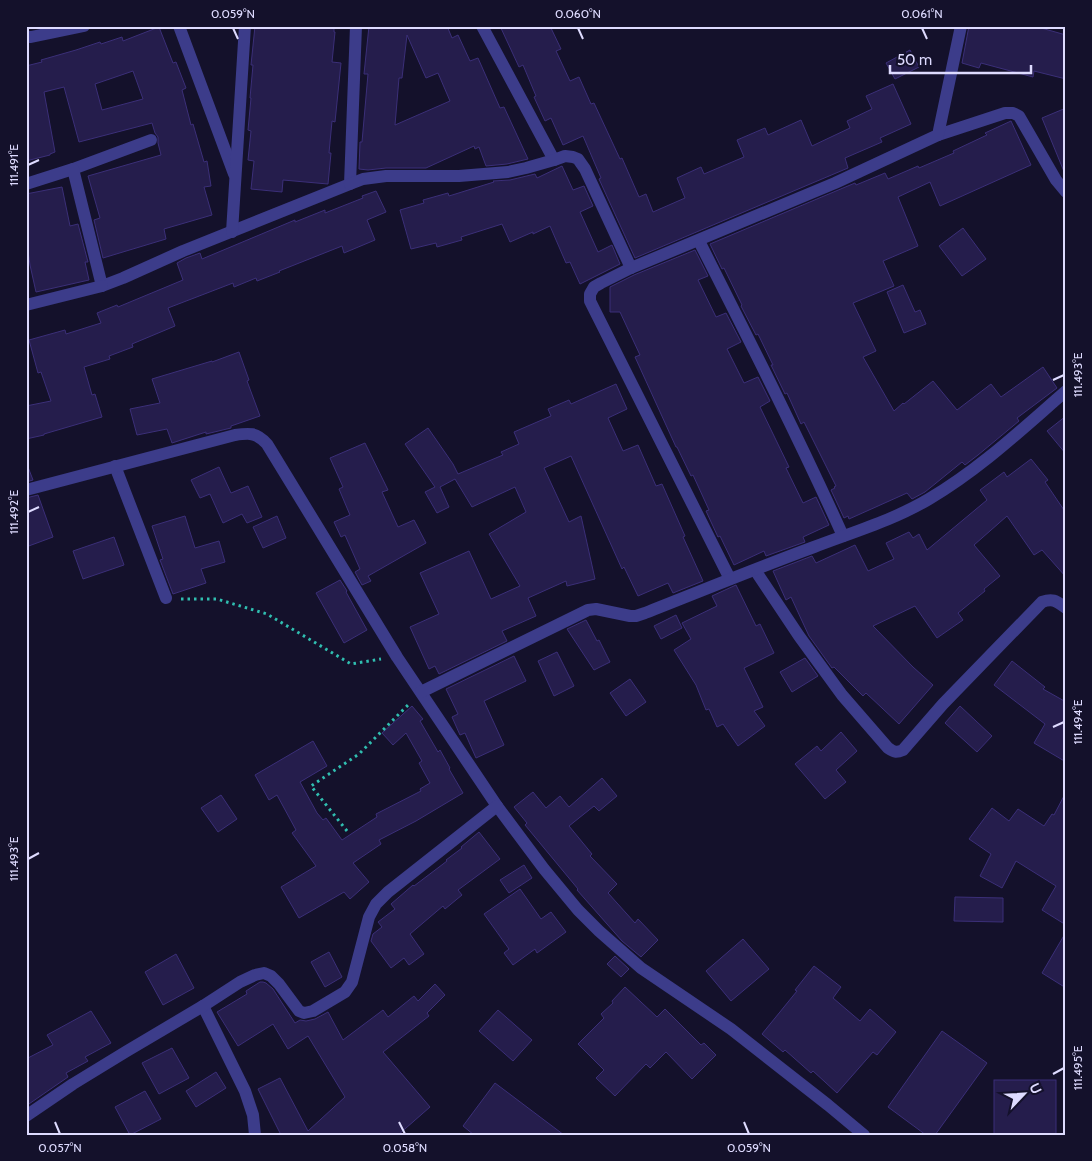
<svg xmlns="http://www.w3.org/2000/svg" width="1092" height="1161" font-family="Cabin,sans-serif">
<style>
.building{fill:#251d4c;stroke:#3b2f78;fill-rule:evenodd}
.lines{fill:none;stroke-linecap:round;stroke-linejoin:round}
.path{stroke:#30beb0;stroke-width:3;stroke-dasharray:2.5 4;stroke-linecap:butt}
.minor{stroke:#3c3c8a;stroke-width:12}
.ticks{fill:none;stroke:#dedbff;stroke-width:2}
.neatline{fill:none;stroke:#dedbff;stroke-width:2}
.ticks-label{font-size:12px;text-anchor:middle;fill:#dedbff}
</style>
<rect width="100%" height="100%" fill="#14112b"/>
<g class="building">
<path d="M255 26H334V32H335L332 62 341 63 335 122 332 121 329 153H331L328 184 283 180 282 192 251 189 254 161 248 160 251 131 248 130 251 98H250L253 65H251Z"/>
<path d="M369 26H447L452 38 458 35 470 61 478 58 500 108 504 107 528 159 507 164 486 166 479 147 475 149 474 146 426 168H386L368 170 359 169 360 142H362L368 74H364ZM407 35 426 78 438 73 450 101 395 125 399 78H402Z"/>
<path d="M500 26H550L561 49 556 51 570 81 579 77 591 104 594 103 620 159 622 158 639 197 646 194 653 212 685 198 677 178 701 167 704 174 744 157 737 140 765 128 768 135 801 120 812 146 850 128 847 121 872 109 866 96 893 84 911 124 880 138 882 142 845 158 848 168 635 258 599 179 601 178 583 136 563 145 551 118 545 121 534 97 536 96 523 65 519 67Z"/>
<path d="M969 26H1034L1066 35V79L1034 71 1033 77 981 63 979 68 962 63Z"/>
<path d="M159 27 173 63 176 62 186 88 182 90 191 125 193 124 204 162 207 161 211 186 204 187 212 215 164 229 166 239 103 258 94 220 100 218 88 176 161 155 158 143V137L155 133 152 123 79 142 64 87 44 92 55 152 50 154V155L26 161V66L42 62 41 60 76 50 100 42 101 44 122 37 123 41ZM133 71 143 99 102 110 95 84Z"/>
<path d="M910 50 919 67 895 79 886 63Z"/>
<path d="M1066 108V174H1065L1042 118Z"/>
<path d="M1011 121 1031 165 940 206 930 182 898 197 918 246 883 261 894 286 853 303 876 351 863 357 894 411 903 403 904 404 933 381 957 410 991 384 1001 397 1043 367 1057 388 1017 418 1019 421 978 455 965 465 962 462 925 492 912 499 907 493 849 519 848 516 844 518 831 490 835 488 834 487 836 486 804 422 801 424 787 393 785 394 771 365H773L758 334 756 335 741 306 742 305 724 268 722 269 710 244 855 183 856 185 885 173 888 179 918 166 919 168 954 153 953 151 987 135 985 133Z"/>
<path d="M562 166 573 190 584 186 593 206 580 212 598 252 612 245 620 264 580 284 570 262 566 263 550 226 533 234V232L510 242 502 224 461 237 462 240 437 247 436 243 411 249 400 210 424 203 423 200 448 193 449 196 494 182 493 181 510 180 535 174 537 178Z"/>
<path d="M62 187 70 226 78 224 88 262H85L89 280 36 292 30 265 26 237V194Z"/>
<path d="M376 191 386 212 367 220 375 240 344 253 342 246 279 271 280 272 257 281 256 278 234 287 233 283 168 308 175 326 132 344 133 347 109 356 110 359 84 367 92 395 95 394 102 417 44 434V435L26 439V406L51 401 41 372 38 373 29 340 65 330 66 334 101 323 97 313 117 305 118 307 183 280 177 263 186 258 200 253 202 259 295 220V222L325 210V213L363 198 362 196Z"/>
<path d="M963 228 986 259 962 276 939 246Z"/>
<path d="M695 250 708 276 698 280 716 317 726 313 741 342 727 349 744 383 758 377 770 401 760 407 789 467 786 468 803 503 816 497 829 525 803 537 805 542 766 556 764 551 734 565 720 536 718 537 706 511 709 510 693 475 691 476 677 447H676L635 357 640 355 620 312H610V287L634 275Z"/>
<path d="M903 285 915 312 920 310 926 324 904 333 887 292Z"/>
<path d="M239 352 249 380 247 381 260 416 231 426V428L206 434V432L172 443 167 429 137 435 130 409 160 403 152 379 212 361V362Z"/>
<path d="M616 384 627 409 608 418 623 451 638 445 656 486 662 484 685 536 683 537 703 581 673 593 668 583 638 596 624 567 622 569 571 456 544 468 569 522 581 516 595 579 567 586 566 581 528 598 536 616 502 631 507 641 439 674 435 666 429 669 410 627 439 614 420 573 469 551 491 599 520 586 489 534 526 512 515 487 472 507 455 479 440 487 449 507 437 513 425 492 435 487 405 444 428 428 453 464 458 474 503 455 501 452 519 444 514 432 551 416 548 409 569 400 571 404Z"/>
<path d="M1066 416V454L1047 431Z"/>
<path d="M365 443 388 490 382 492 398 527 414 520 426 543 368 576 371 581 362 585 355 572 360 569 345 535 341 537 334 522 350 515 339 489 343 487 330 458Z"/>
<path d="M1031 459 1048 480 1045 482 1066 513V577L1042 550 1034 555 1007 516 974 545 1000 576 984 589 985 591 958 613 963 620 937 638 915 606 873 626 913 667 933 685 899 724 866 693 863 696 834 667 832 668 809 636 791 597 786 600 773 571 812 556 816 563 855 545 868 571 894 559 886 543 909 532 913 538 919 534 927 550 987 500 980 490 1004 472 1007 477Z"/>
<path d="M28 467 33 480 26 482V468Z"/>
<path d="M219 467 231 493 248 486 262 517 247 523 242 514 223 523 210 494 200 498 191 480Z"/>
<path d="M38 495 53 537 26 547V498Z"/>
<path d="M185 516 195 548 219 541 225 562 201 569 206 583 173 594 160 560 163 559 152 526Z"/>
<path d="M277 516 286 538 263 548 253 527Z"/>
<path d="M114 537 124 565 83 579 73 551Z"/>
<path d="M340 580 347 591 346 592 367 630 344 643 316 593Z"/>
<path d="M736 585 756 626 760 624 774 653 744 668 763 707 754 711 765 726 738 746 723 724 717 727 709 709 706 710 696 685 674 650 691 639 682 623 717 606 712 596Z"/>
<path d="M676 615 682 628 661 639 654 626Z"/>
<path d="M586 620 597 641 599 640 610 662 594 670 567 629Z"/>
<path d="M557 652 574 686 554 696 538 661Z"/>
<path d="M514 656 526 681 484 701 504 745 476 758 465 733 460 735 452 717 458 714 446 689Z"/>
<path d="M805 658 818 676 792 692 780 672Z"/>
<path d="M1012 661 1045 687 1043 689 1066 702V762L1034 743 1045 724 994 685Z"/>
<path d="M630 679 646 702 626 716 610 693Z"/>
<path d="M412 706 423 719 420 721 438 752 440 750 450 768 449 769 463 793 416 821 379 840 381 844 353 863 369 882 350 899 344 892 299 918 281 887 316 866 292 833 296 830 277 795 269 800 255 775 313 741 327 766 300 782 317 813 323 820 326 818 342 840 377 817 376 814 421 791 420 789 430 783 419 763 422 761 406 733 393 745 382 733Z"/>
<path d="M960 706 992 736 977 752 945 723Z"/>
<path d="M841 732 857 751 836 770 846 782 825 799 795 764 817 746 821 751Z"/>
<path d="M602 778 617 796 599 811 594 806 569 826 592 854 590 856 617 884 608 893 635 923 638 919 658 940 641 957 622 941 577 890 578 889 525 825 527 823 514 807 533 792 546 808 560 796 569 807Z"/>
<path d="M1066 792V925L1042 910 1056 886 1016 861 1002 888 980 876 991 854 969 839 992 808 1009 821 1018 809 1044 826 1052 814 1054 815Z"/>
<path d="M221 795 237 819 218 832 201 808Z"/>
<path d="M479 832 500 859 458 890 462 895 445 909 443 906 410 934 424 954 409 965 404 958 391 968 371 941 373 934 382 927 378 922 395 909 391 904 413 885 414 886 447 861 446 860 462 848 461 847Z"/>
<path d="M524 865 532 878 509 893 500 880Z"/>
<path d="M520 889 541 919 551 912 566 932 537 953 535 949 513 965 504 953 509 949 484 914Z"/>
<path d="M955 897 1003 898V922L954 921Z"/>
<path d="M1066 932V988L1042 973Z"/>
<path d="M743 939 769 969 731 1001 706 971Z"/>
<path d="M329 952 342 977 325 987 311 962Z"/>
<path d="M176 954 194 988 163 1005 145 972Z"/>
<path d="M615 956 629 969 621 977 607 964Z"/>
<path d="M814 966 841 987 833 998 860 1021 870 1009 896 1032 877 1055 873 1052 837 1093 813 1071 811 1073 785 1050 783 1052 762 1034 797 991 795 990Z"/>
<path d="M260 982H263L266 983 273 989 295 1023 300 1020 306 1021 315 1019 328 1012 343 1040 383 1010 388 1017 414 996 418 1001 435 984 445 995 427 1013 429 1016 383 1052 430 1107 398 1135H281L258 1089 280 1078 308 1131 345 1097 308 1036 288 1049 273 1024 238 1046 217 1012 247 994 246 991Z"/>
<path d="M625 987 657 1017 665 1009 701 1045 704 1043 716 1055 692 1079 666 1052 650 1068 646 1064 615 1096 596 1078 604 1070 578 1044 604 1018 601 1014 613 1003 612 1001Z"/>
<path d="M498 1010 532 1040 513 1061 479 1031Z"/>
<path d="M91 1011 111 1043 85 1057 88 1061 66 1073 68 1077 26 1106V1059L53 1045 47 1035Z"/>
<path d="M942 1031 987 1063 935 1135H926L888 1107Z"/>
<path d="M172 1048 189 1078 159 1094 142 1063Z"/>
<path d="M216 1072 226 1088 196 1107 186 1091Z"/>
<rect x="994" y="1080" width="62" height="55"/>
<path d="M495 1083 564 1135H474L463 1126Z"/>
<path d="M145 1091 161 1119 130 1135 115 1107Z"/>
</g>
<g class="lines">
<g class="path">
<path d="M181 599H217L267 614 351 664 381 659"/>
<path d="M347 831 311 786 359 754 410 703"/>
</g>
<g class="minor">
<path d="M179 26 234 174"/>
<path d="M482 26 554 160"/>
<path d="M26 37H31L84 26"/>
<path d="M938 135 1005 113H1013L1019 116 1056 180 1066 192"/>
<path d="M73 169 151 140"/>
<path d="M26 184 73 169 102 286 123 278 183 251 350 184 356 26"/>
<path d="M350 184 363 179 386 176H459L508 172 526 168 554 160 565 156 573 157 578 159 585 169 631 268"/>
<path d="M232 232 245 26"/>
<path d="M699 241C748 338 798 436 843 536"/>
<path d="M26 305 102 286"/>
<path d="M115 466 166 598"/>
<path d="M26 490 235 435C249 433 256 432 267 444L397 657 497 806 544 869 578 910 599 931 641 968 731 1029 828 1105 864 1135"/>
<path d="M755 570 799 636 842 695 888 748C894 752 896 753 903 750L943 704 1042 602C1053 598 1056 601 1066 608"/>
<path d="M730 579 595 311 590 301V294L594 287 601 283 631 268 835 183 938 135 961 26"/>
<path d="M421 692 588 610 596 609 630 616H636L645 613C701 591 757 568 814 547 853 532 894 520 929 499 980 469 1022 429 1066 391"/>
<path d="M203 1006 245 1091 253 1115 255 1135"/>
<path d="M26 1116 73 1084 127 1051 203 1006 240 982 255 975 264 973 271 976 279 984 299 1011 304 1013 313 1011 345 992 352 982 369 917 376 904 388 892 497 806"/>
</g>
</g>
<path class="ticks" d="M233 28 238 39M578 28 583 39M922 28 927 39M28 165 39 160M1053 380 1064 375M28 512 39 507M1053 727 1064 722M28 859 39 853M1053 1074 1064 1068M55 1122 60 1134M399 1122 405 1134M744 1122 749 1134"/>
<rect width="1092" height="1161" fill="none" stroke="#14112b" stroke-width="55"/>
<g transform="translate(1024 1094) rotate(65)" stroke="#14112b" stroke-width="4" paint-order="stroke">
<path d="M0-4L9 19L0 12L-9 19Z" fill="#dedbff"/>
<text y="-8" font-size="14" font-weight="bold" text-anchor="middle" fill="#dedbff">U</text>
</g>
<path d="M890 65v8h141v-8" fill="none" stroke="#dedbff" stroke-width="2.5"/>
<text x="897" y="65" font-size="15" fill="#dedbff" stroke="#14112b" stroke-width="4" paint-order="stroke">50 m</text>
<rect x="28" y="28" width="1036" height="1106" class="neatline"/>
<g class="ticks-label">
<text x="233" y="18">0.059°N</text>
<text x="578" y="18">0.060°N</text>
<text x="922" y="18">0.061°N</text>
<text transform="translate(14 165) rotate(-90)" y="4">111.491°E</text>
<text transform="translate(1078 375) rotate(-90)" y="4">111.493°E</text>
<text transform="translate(14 512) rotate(-90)" y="4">111.492°E</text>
<text transform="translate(1078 722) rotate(-90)" y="4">111.494°E</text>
<text transform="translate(14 859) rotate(-90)" y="4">111.493°E</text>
<text transform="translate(1078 1068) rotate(-90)" y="4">111.495°E</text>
<text x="60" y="1152">0.057°N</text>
<text x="405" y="1152">0.058°N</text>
<text x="749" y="1152">0.059°N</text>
</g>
</svg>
